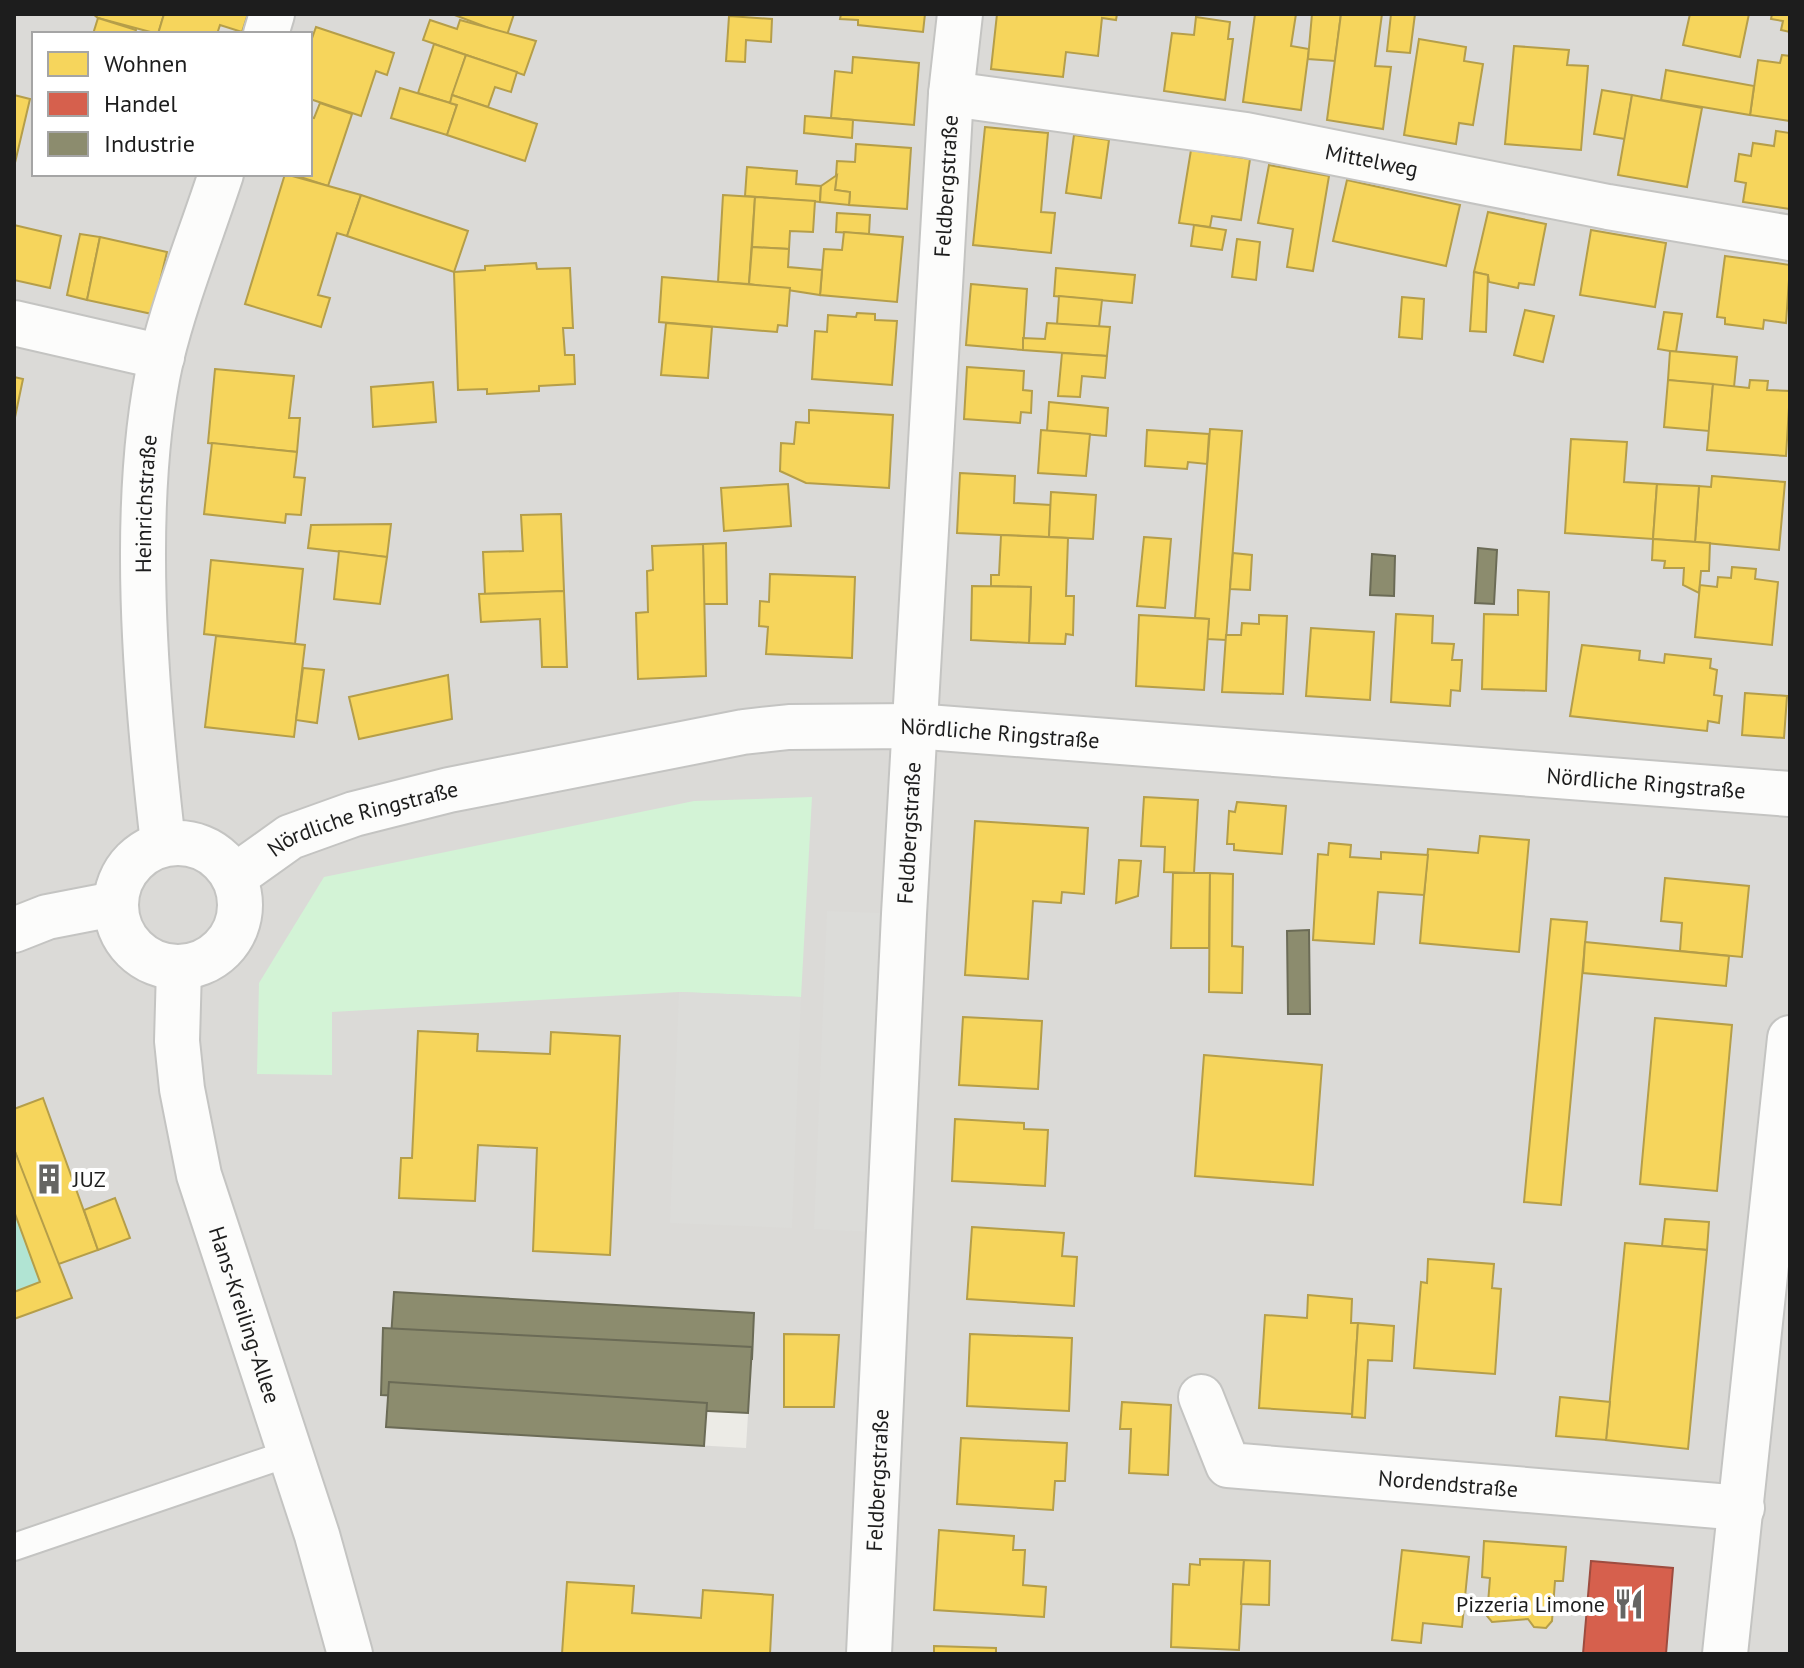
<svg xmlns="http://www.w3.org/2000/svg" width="1804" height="1668" font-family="'PT Sans',sans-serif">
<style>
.residential{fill:#dbdad7;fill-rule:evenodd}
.park{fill:#d3f3d6}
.pitch{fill:#b1e4d3}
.parking{fill:#dcdcd9}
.homes{fill:#f6d55c;stroke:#b59e49;stroke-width:2}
.shops{fill:#d6604d;stroke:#9e4c3f;stroke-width:2}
.industry{fill:#8c8c6e;stroke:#6b6b56;stroke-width:2}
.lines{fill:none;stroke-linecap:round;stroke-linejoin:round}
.service-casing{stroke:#c4c4c2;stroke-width:30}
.minor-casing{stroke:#c4c4c2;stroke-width:48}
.tertiary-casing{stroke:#c4c4c2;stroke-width:48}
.service{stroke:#fcfcfb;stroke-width:26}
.minor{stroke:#fcfcfb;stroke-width:44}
.tertiary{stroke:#fcfcfb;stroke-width:44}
.labels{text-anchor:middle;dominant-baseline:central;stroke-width:8;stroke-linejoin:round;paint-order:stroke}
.street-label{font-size:22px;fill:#1d1d1d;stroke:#fff}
.poi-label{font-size:22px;fill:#1d1d1d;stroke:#fff;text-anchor:start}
</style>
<rect width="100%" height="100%" fill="#ecebe6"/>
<path class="residential" d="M14 14H1790V1654H14ZM34 34H310V174H34ZM394 1292 754 1313 746 1448 387 1427Z"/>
<path class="park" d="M812 797 801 997 679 992 332 1012V1075L257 1074 259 983 324 877 694 801Z"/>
<path class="pitch" d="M14 1211 40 1282 14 1292Z"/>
<g class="parking">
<path d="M827 911 904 914 891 1233 814 1229Z"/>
<path d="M679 992 801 997 792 1228 670 1223Z"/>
</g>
<g class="homes">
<path d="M93 14H164L158 34 98 18Z"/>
<path d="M164 14H248L242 32 220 25 217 34H158Z"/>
<path d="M452 14H514L507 35Z"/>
<path d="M841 14H925L923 32 858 25V20L840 19Z"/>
<path d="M997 14H1117L1116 20 1102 18 1098 56 1066 52 1063 77 991 69Z"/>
<path d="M1255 14H1296L1291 46 1309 49 1301 110 1243 102Z"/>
<path d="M1312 14H1341L1335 61 1308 59Z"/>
<path d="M1341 14H1382L1375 66 1391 67 1383 129 1327 120Z"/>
<path d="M1391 14H1415L1410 53 1387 51Z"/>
<path d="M1690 14H1749L1740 57 1683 45Z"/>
<path d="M1772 14H1790V32L1781 30 1783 21 1771 19Z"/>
<path d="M729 16 772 19 771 42 746 40 745 62 726 61Z"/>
<path d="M1196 17 1230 22 1228 39H1233L1225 100 1164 91 1172 33 1194 35Z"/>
<path d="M98 18 136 30 135 34H93Z"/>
<path d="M430 20 457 29 460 20 536 41 524 75 423 40Z"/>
<path d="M316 27 394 53 387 75 376 71 361 116 310 99V44Z"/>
<path d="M1419 39 1466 47 1464 61 1483 64 1473 125 1459 123 1456 144 1404 135Z"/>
<path d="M434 44 466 55 450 103 418 93Z"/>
<path d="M1514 46 1569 50 1567 65 1588 66 1581 150 1505 144Z"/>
<path d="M466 55 517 72 511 92 495 87 488 107 452 95Z"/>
<path d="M1782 55 1790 56V121L1750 115 1758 60 1780 63Z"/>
<path d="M853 57 919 63 914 125 831 118 835 71 852 73Z"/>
<path d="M1666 70 1754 86 1750 115 1661 100Z"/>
<path d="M400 88 457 105 447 135 391 118Z"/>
<path d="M1602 90 1632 95 1625 139 1594 134Z"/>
<path d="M14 95 30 99 14 167Z"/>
<path d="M452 95 537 124 525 161 447 135 457 105 450 103Z"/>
<path d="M1632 95 1702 108 1687 187 1618 175Z"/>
<path d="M320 103 352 114 328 186 291 174H310V117L314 118Z"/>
<path d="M805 116 853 120 852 138 804 133Z"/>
<path d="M985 127 1048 133 1041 212 1055 213 1051 253 973 245Z"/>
<path d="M1776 131 1790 133V209L1743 202 1746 183 1735 181 1739 154 1751 156 1753 143 1774 146Z"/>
<path d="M1074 135 1109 140 1101 198 1066 193Z"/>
<path d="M856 144 911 148 907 209 849 205 850 192 835 190 837 161 855 162Z"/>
<path d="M1191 150 1250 159 1241 220 1212 216 1210 227 1179 223Z"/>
<path d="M1269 165 1329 176 1313 271 1287 267 1293 229 1258 223Z"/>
<path d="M747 167 797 171 796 184 821 186 820 202 745 196Z"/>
<path d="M285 174 361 195 347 236 337 233 318 295 330 298 321 327 245 304Z"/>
<path d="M837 175 835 190 850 192 849 205 820 202 821 186Z"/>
<path d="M1347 180 1460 205 1446 266 1333 241Z"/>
<path d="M361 195 468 231 454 272 347 236Z"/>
<path d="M723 195 755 197 749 284 718 282Z"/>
<path d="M755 197 815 201 813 232 790 231 789 249 752 247Z"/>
<path d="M1488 212 1546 224 1534 285 1519 283 1518 288 1489 282 1488 275 1474 272Z"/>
<path d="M837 213 870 215 869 234 836 232Z"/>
<path d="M14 225 61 236 50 288 14 280Z"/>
<path d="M1194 225 1226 230 1222 250 1191 246Z"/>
<path d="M1591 230 1666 243 1655 307 1580 295Z"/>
<path d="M844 232 903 237 897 302 820 295 824 249 842 250Z"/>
<path d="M80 234 100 237 87 300 67 295Z"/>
<path d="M100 237 167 252 152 314 87 300Z"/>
<path d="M1237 239 1260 242 1256 280 1232 277Z"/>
<path d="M752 247 789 249 788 267 822 270 820 295 749 284Z"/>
<path d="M1725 256 1790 265 1786 323 1764 320 1763 329 1725 324V318L1717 317Z"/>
<path d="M536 263 537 269 570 268 573 328H563L565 355H574L575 384 539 386V391L487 394V389L458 390 454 272 485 270V266Z"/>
<path d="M1056 268 1135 275 1132 303 1054 296Z"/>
<path d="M1474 272 1488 275 1486 332 1470 331Z"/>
<path d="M662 277 790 288 787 326 778 325 777 332 659 322Z"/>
<path d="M971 284 1027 289 1023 350 966 345Z"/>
<path d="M1059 296 1102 300 1099 327 1057 324Z"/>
<path d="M1402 297 1424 299 1422 339 1399 337Z"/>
<path d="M1525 310 1554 316 1543 362 1514 355Z"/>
<path d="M1664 312 1682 314 1676 352 1658 349Z"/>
<path d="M857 313 875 314V320L897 321 892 385 812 379 815 331 827 332 828 315 856 317Z"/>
<path d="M666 323 712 327 708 378 661 375Z"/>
<path d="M1047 323 1110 327 1107 356 1023 350V338L1045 339Z"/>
<path d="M1670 351 1737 357 1734 387 1668 380Z"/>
<path d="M1062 353 1107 356 1105 378 1082 376 1080 397 1058 396Z"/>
<path d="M967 367 1024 371 1023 390 1032 391 1031 413 1021 412 1020 423 964 419Z"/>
<path d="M215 369 294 376 289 418H300L297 452 208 443Z"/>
<path d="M14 377 23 379 14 422Z"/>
<path d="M1668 380 1713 384 1709 431 1664 427Z"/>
<path d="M1750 380 1768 381 1767 390 1790 391 1786 456 1707 450 1713 384 1749 388Z"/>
<path d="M433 382 436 422 373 427 371 387Z"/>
<path d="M1049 402 1108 408 1106 436 1047 431Z"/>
<path d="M809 410 893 415 889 488 806 483 780 471 781 443 794 444 796 422 809 423Z"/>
<path d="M1210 429 1242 431 1226 640 1207 639 1209 619 1195 618Z"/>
<path d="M1041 430 1090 434 1086 476 1038 473Z"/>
<path d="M1147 430 1209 434 1207 464 1188 462 1187 469 1145 466Z"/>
<path d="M1571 439 1627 442 1624 482 1657 484 1653 539 1565 533Z"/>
<path d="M212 443 297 452 294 477 305 478 301 515 286 514 285 523 204 514Z"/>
<path d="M960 473 1015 476 1014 503 1051 505 1049 537 957 533Z"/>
<path d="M1712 476 1785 482 1779 550 1695 542 1699 486 1711 487Z"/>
<path d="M788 484 791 526 724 531 721 488Z"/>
<path d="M1657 484 1699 486 1695 542 1653 539Z"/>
<path d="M1051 492 1096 495 1093 539 1049 537Z"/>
<path d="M561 514 564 591 485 594 483 552 523 551 521 515Z"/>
<path d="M391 524 387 557 308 548 311 525Z"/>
<path d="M1001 535 1068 538 1066 596H1074L1073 635 1066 634 1065 644 1029 643 1031 587 991 586V575H999Z"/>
<path d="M1144 537 1171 539 1165 608 1137 606Z"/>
<path d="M1653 539 1710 543 1709 571H1701L1699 593 1683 585 1684 568H1664L1665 561 1652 560Z"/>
<path d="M726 543 727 604H704L703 544Z"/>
<path d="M703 544 706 676 638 679 636 613 648 612 647 571 653 570 652 546Z"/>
<path d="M339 551 387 557 380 604 334 599Z"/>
<path d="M1233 553 1252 555 1250 590 1230 589Z"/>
<path d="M211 560 303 569 295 644 204 634Z"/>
<path d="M1732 567 1756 569 1755 579 1778 582 1772 645 1695 637 1700 585 1717 587 1718 577 1731 578Z"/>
<path d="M770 574 855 577 852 658 766 654 768 627 759 626 760 601 769 602Z"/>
<path d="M972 586 1031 587 1029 643 971 640Z"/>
<path d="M1518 590 1549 592 1546 691 1482 689 1484 614 1518 615Z"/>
<path d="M564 591 567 667H542L540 619 481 622 479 594Z"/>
<path d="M1396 614 1433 616 1432 643 1454 644 1452 660H1462L1460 691 1451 690 1450 706 1391 702Z"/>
<path d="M1139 615 1209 619 1204 690 1136 686Z"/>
<path d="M1259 615 1287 616 1283 694 1222 692 1226 635H1241L1242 623 1259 624Z"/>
<path d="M1311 628 1374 632 1370 700 1306 696Z"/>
<path d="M216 636 305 645 294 737 205 727Z"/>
<path d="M1582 645 1640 651 1639 660 1664 663 1665 654 1711 659 1710 668 1717 670 1714 695 1722 696 1719 723 1708 721 1707 731 1570 716Z"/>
<path d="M303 668 324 670 317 723 296 720Z"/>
<path d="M448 675 452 719 359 739 349 697Z"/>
<path d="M1745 693 1787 696 1784 738 1742 735Z"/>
<path d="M1144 797 1198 800 1194 873 1164 872 1165 847 1141 846Z"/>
<path d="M1237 802 1286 806 1282 854 1234 850V844H1227L1229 811 1235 812Z"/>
<path d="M975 821 1088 828 1084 894 1062 892 1061 903 1033 901 1028 979 965 975Z"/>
<path d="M1480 836 1529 840 1519 952 1420 943 1428 849 1478 853Z"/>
<path d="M1329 843 1351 845 1350 857 1381 859V852L1428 855 1424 895 1378 892 1374 944 1313 940 1318 854 1328 855Z"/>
<path d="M1119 860 1141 861 1138 896 1116 903Z"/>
<path d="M1173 873H1210L1209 948H1171Z"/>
<path d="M1210 873 1233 874 1232 946 1243 947 1242 993 1209 992Z"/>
<path d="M1665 878 1749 886 1742 957 1680 951 1682 923 1661 921Z"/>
<path d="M1551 919 1587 922 1561 1205 1524 1202Z"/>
<path d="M1585 942 1729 956 1726 986 1583 973Z"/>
<path d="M963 1017 1042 1021 1038 1089 959 1085Z"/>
<path d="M1655 1018 1732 1025 1717 1191 1640 1184Z"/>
<path d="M418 1031 478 1034 477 1051 550 1054 551 1032 620 1036 610 1255 533 1251 537 1148 478 1145 475 1201 399 1198 401 1158H412Z"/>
<path d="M1204 1055 1322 1065 1313 1185 1195 1176Z"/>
<path d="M43 1098 98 1250 56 1265 14 1149V1109Z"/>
<path d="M955 1119 1024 1123V1129L1048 1130 1045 1186 952 1181Z"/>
<path d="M14 1149 72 1298 14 1319V1292L40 1282 14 1211Z"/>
<path d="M115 1198 130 1238 98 1250 84 1210Z"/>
<path d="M1665 1219 1709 1222 1707 1250 1662 1246Z"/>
<path d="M972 1227 1064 1233 1062 1256 1077 1257 1074 1306 967 1299Z"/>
<path d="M1625 1243 1707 1250 1688 1449 1606 1440Z"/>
<path d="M1428 1259 1494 1264 1492 1288 1501 1289 1495 1374 1414 1368 1421 1282 1427 1283Z"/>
<path d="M1308 1295 1352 1299 1351 1323H1358L1352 1414 1259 1408 1265 1315 1307 1318Z"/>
<path d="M1358 1323 1394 1326 1392 1361 1368 1360 1365 1418 1352 1417Z"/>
<path d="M784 1334 839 1335 834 1407H784Z"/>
<path d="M970 1334 1072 1338 1069 1411 967 1406Z"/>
<path d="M1560 1397 1610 1402 1606 1440 1556 1436Z"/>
<path d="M1122 1402 1171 1405 1168 1475 1129 1473 1131 1429H1120Z"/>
<path d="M961 1438 1067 1443 1065 1481H1055L1053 1510 957 1504Z"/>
<path d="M939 1530 1014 1536 1013 1550H1025L1023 1585 1046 1587 1044 1617 934 1610Z"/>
<path d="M1484 1541 1566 1547 1563 1581H1555L1552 1621 1546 1628 1534 1627 1528 1619 1492 1622 1487 1616 1490 1578 1482 1577Z"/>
<path d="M1402 1550 1469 1557 1462 1627 1423 1623 1421 1643 1392 1640Z"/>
<path d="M1200 1559 1244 1560 1239 1650 1171 1647 1173 1584 1189 1585 1190 1564 1200 1565Z"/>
<path d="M1244 1560 1270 1561 1269 1605 1241 1604Z"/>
<path d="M567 1582 634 1586 632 1613 701 1618 703 1590 773 1595 770 1654H562Z"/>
<path d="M934 1646 996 1648V1654H934Z"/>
</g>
<path class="shops" d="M1591 1561 1673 1568 1666 1654H1583Z"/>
<g class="industry">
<path d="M1478 548 1497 550 1494 604 1475 603Z"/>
<path d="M1372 554 1395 556 1394 596 1370 595Z"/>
<path d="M1309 930 1310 1014H1288L1287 931Z"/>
<path d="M394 1292 754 1313 752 1359 391 1338Z"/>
<path d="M383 1328 752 1347 748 1413 381 1395Z"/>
<path d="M389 1382 707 1403 704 1446 386 1427Z"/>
</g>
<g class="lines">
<g class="service-casing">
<path id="service" d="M14 1547 290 1453"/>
</g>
<g class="minor-casing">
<g id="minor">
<path d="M266 34 272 14"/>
<path id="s1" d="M951 94 1246 135 1608 207 1790 238"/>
<path d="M14 323 162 357"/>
<path id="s2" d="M163 843C146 696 129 503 161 359 176 297 201 235 221 174"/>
<path id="s3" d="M1201 1397 1228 1465 1742 1508"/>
<path id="s4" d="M869 1654 904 914 951 94 960 14"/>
<path d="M1725 1654 1790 1038"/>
</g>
</g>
<g class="tertiary-casing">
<g id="tertiary">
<circle cx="178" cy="905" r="62"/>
<path id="s5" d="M234 877 290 837 354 814 449 790 743 732 789 727 914 726 1790 794"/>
<path d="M14 930 47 917 114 904"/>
<path id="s6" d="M179 968 177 1041 182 1089 199 1175 317 1535 350 1654"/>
</g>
</g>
<use href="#service" class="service"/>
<use href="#minor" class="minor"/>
<use href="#tertiary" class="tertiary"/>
</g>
<defs>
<g id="building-bare" transform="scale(2.4)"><path d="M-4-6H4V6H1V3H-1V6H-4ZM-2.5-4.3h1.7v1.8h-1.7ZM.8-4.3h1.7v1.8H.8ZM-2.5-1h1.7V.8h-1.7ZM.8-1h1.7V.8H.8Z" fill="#656563" stroke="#fff" stroke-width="2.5" paint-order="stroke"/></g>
<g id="restaurant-bare" transform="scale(2.4)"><path d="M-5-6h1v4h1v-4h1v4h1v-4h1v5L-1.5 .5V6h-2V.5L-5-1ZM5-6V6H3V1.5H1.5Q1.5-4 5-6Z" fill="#656563" stroke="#fff" stroke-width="2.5" paint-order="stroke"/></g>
</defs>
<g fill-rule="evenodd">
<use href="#building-bare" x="49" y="1179"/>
<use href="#restaurant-bare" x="1629" y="1604"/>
</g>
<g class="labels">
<g class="street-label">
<text stroke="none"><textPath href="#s1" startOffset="426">Mittelweg</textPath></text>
<text stroke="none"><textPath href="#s4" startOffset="1470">Feldbergstraße</textPath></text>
<text stroke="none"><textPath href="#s2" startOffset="340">Heinrichstraße</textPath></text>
<text stroke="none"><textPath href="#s5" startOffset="792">Nördliche Ringstraße</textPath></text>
<text stroke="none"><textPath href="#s5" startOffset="1440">Nördliche Ringstraße</textPath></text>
<text stroke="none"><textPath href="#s5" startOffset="144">Nördliche Ringstraße</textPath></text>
<text stroke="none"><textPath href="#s4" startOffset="822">Feldbergstraße</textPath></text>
<text stroke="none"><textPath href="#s6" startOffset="356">Hans-Kreiling-Allee</textPath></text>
<text stroke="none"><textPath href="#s4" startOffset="174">Feldbergstraße</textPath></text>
<text stroke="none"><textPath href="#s3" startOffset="294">Nordendstraße</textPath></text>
</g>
<g class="poi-label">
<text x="73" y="1179">JUZ</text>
<text x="1605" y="1604" text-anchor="end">Pizzeria Limone</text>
</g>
</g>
<rect width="1804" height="1668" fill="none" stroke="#1d1d1d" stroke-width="32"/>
<rect x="32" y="32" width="280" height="144" fill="#ffffff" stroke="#a5a5a5" stroke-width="2"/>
<rect x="48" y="52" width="40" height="24" fill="#f6d55c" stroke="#a5a5a5" stroke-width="2"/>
<text x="104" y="72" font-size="24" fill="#1d1d1d">Wohnen</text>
<rect x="48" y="92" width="40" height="24" fill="#d6604d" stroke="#a5a5a5" stroke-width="2"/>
<text x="104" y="112" font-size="24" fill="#1d1d1d">Handel</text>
<rect x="48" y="132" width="40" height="24" fill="#8c8c6e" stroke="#a5a5a5" stroke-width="2"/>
<text x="104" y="152" font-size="24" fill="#1d1d1d">Industrie</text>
</svg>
